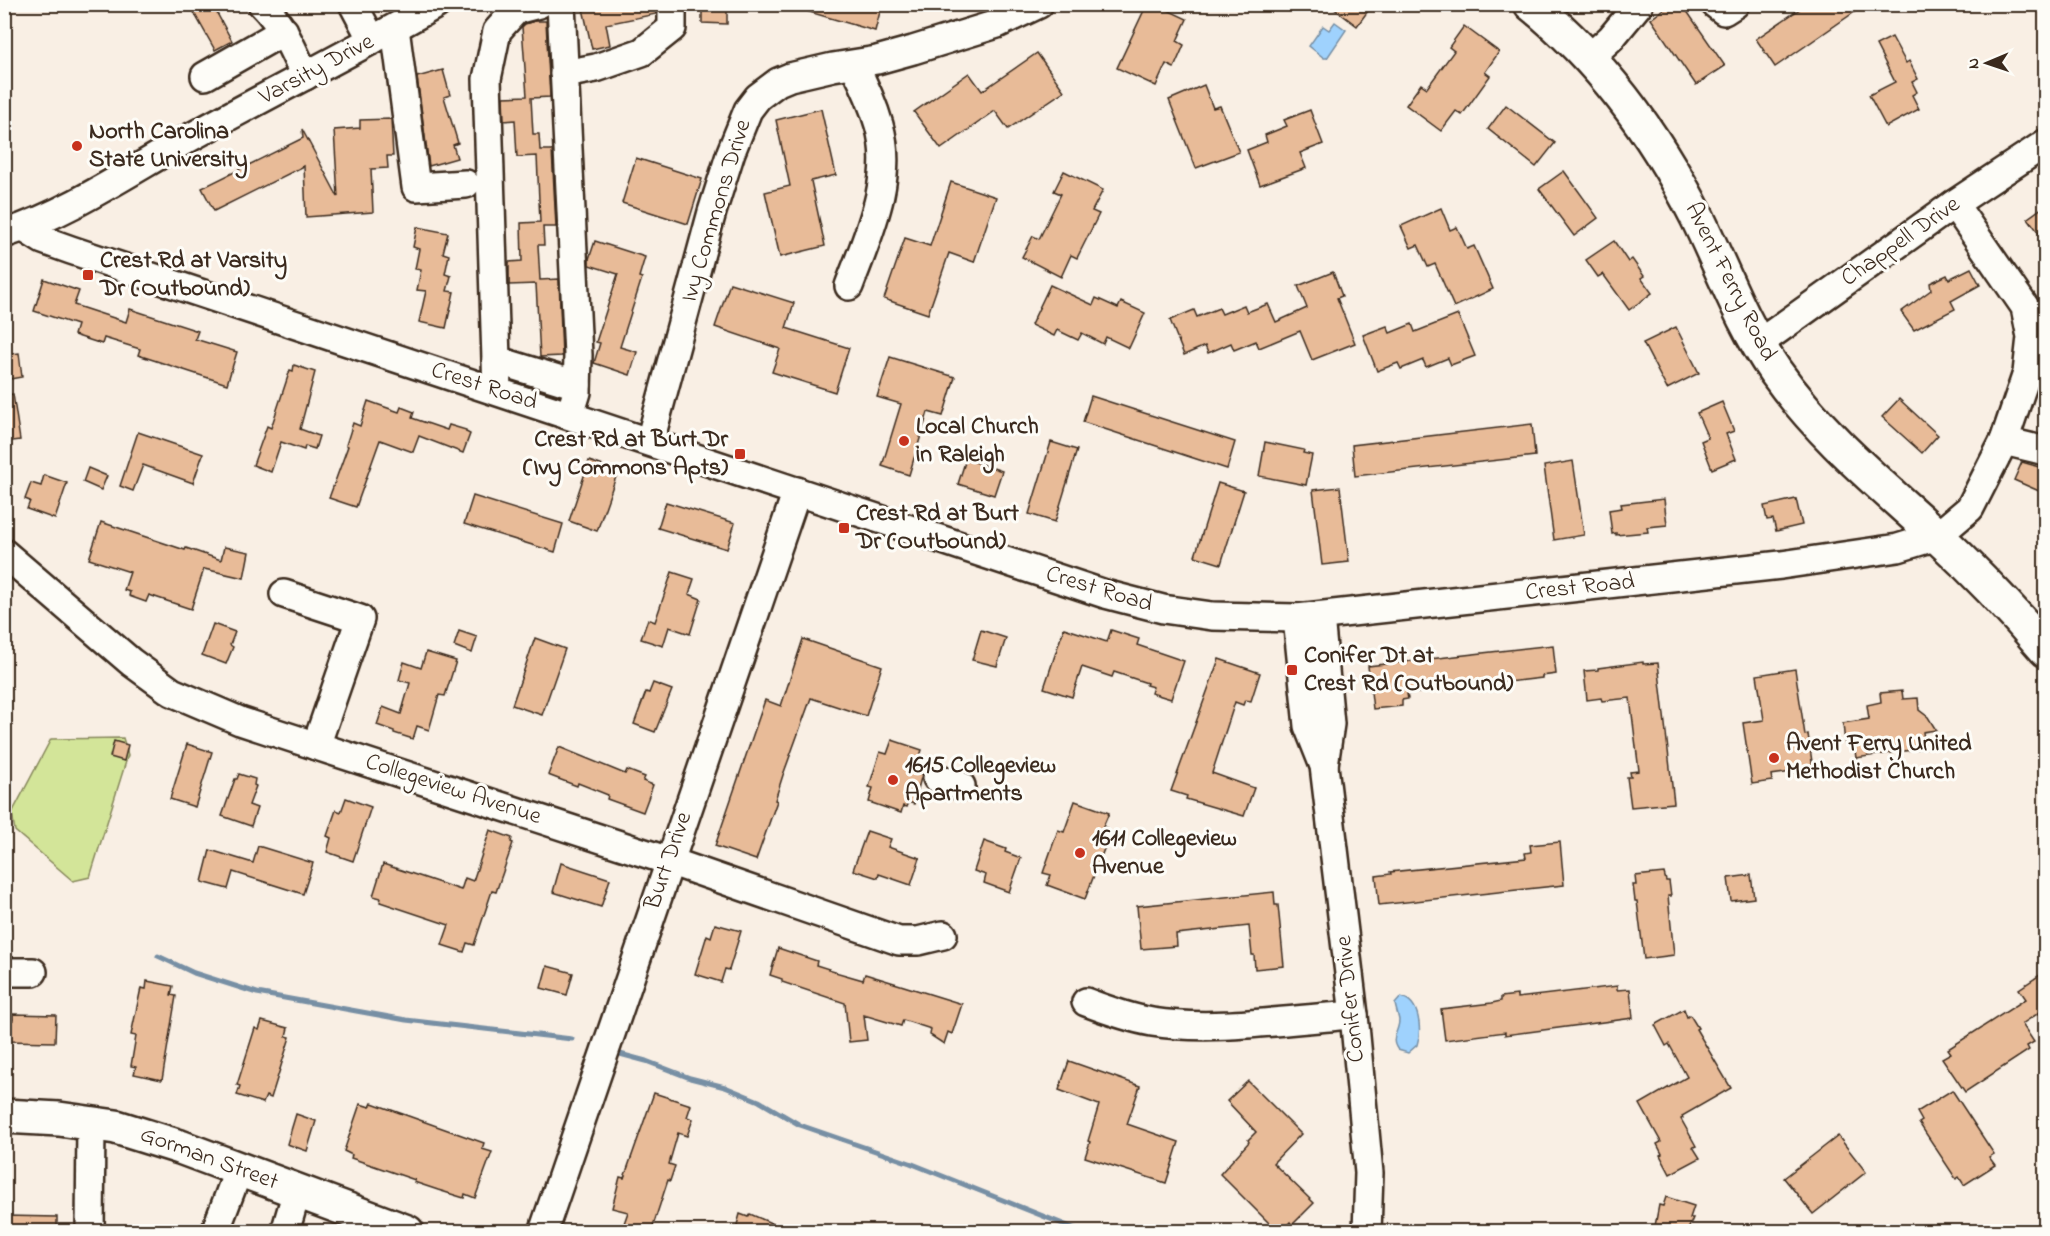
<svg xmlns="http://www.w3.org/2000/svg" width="2050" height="1236" font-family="'Indie Flower',sans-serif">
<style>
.green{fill:#d3e599;stroke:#87885c;stroke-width:1.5}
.water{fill:#9fd2fd;stroke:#778fa4;stroke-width:1.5}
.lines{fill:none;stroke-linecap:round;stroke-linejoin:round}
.stream{stroke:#778fa4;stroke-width:5}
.building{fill:#e8bb98;stroke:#3b2a1e;stroke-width:1.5}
.minor-casing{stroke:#3b2a1e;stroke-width:32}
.major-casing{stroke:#3b2a1e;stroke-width:38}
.minor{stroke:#fdfcf7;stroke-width:27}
.major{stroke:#fdfcf7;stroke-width:33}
.poi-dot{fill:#c8321e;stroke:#fdfcf7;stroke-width:2}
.labels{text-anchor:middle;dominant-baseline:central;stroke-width:6;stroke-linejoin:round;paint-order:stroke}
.street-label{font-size:24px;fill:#3b2a1e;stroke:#fdfcf7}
.poi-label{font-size:24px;font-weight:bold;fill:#3b2a1e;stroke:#fdfcf7;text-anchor:start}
</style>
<rect width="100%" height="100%" fill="#f9efe4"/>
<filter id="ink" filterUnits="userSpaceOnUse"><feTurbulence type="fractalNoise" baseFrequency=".0167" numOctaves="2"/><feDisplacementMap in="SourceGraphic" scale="12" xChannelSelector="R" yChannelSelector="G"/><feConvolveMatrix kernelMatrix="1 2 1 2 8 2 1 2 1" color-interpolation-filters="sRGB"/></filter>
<g filter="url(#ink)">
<path class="green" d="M123 738 128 755 90 877 73 881 15 831 12 813 51 739Z"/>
<g class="water">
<path d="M1335 22 1346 30 1327 58H1324L1309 46 1323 26 1329 30Z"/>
<path d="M1401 997C1420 1001 1422 1030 1417 1045L1408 1053 1398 1050C1389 1038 1399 1033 1399 1020 1398 1015 1396 1009 1395 1004Z"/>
</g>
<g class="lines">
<g class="stream">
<path d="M158 956 194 973 257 993 406 1020 572 1039"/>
<path d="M620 1054 646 1061 690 1078 725 1087 759 1101 800 1125 910 1163 1083 1232"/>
</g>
</g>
<g class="building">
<path d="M201 4H212L232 41 215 50 192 9Z"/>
<path d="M582 4H656V14L606 24 610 45 592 49Z"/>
<path d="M702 4H727V24L702 23Z"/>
<path d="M799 4H882L875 31 799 9Z"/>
<path d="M1147 4H1155L1187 19 1177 41 1184 45 1174 68 1166 64 1156 86 1117 68Z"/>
<path d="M1328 4H1373L1357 26Z"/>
<path d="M1671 4H1682L1725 66 1696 85 1651 19Z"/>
<path d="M1807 4H1866L1775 67 1756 39Z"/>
<path d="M535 21H546L550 97 531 98 533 134H539L540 150H552L556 227H543L544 245H538L540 280 559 279 562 356 540 357 536 284 509 285V262L522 261 521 223 540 222 537 156 517 157 515 120 504 121 503 97 527 96 522 27 525 24Z"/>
<path d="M1464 26 1499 52 1485 72 1490 76 1462 115 1456 111 1441 131 1406 105 1421 84 1427 88 1454 51 1449 47Z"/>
<path d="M1892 37 1906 63 1909 61 1918 79 1912 82 1917 92 1912 95 1919 109 1886 127 1869 95 1895 82 1876 45Z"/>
<path d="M1037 53 1064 91 1008 129 995 111 941 149 914 112 969 73 982 91Z"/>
<path d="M443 70 450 95 444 97 458 143 453 145 457 158 429 166 417 77Z"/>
<path d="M1204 85 1213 108 1220 106 1239 152 1196 168 1169 100Z"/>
<path d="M1506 105 1555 143 1536 167 1488 129Z"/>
<path d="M821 109 836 175 811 181 825 246 780 257 765 192 790 186 776 120Z"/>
<path d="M1310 110 1323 144 1300 153 1306 168 1260 185 1247 150 1267 142 1265 135 1287 126 1284 120Z"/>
<path d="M391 119 393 156H387L388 168 371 169 373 212 306 217 304 166 214 211 202 188 303 138 302 129 338 197 334 130 360 128V120Z"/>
<path d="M636 158 702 179 688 224 622 203Z"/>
<path d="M1064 171 1103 190 1092 211 1099 214 1077 258 1071 255 1061 277 1022 257 1033 236 1039 239 1061 194 1054 191Z"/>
<path d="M1564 171 1598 218 1574 236 1539 189Z"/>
<path d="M951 182 996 197 974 262 949 253 928 314 884 299 905 238 930 246Z"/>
<path d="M2046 205V243L2028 218Z"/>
<path d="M1441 208 1450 230 1457 227 1467 249 1474 246 1493 289 1454 307 1435 264 1428 267 1418 245 1411 248 1401 226Z"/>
<path d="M417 227 448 233 443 253 449 255 445 274 451 276 447 291 454 292 446 328 419 322 426 291 417 290 421 270 415 269 419 249 413 247Z"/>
<path d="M595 241 645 257 639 277 642 278 620 347 637 352 630 375 594 363 600 343 596 342 618 274 589 265V259Z"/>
<path d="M1614 241 1628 262 1632 259 1644 276 1641 278 1652 293 1629 310 1603 274 1598 277 1586 260Z"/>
<path d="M1971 268 1980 285 1951 301 1955 309 1914 330 1901 312 1931 290 1930 283 1947 275 1949 279Z"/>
<path d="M1333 272 1342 296 1337 298 1355 343 1312 360 1300 331 1259 348 1256 341 1234 350 1231 343 1208 353 1205 346 1184 355 1170 320 1194 310 1197 317 1219 308 1222 314 1244 305 1247 312 1268 304 1276 322 1307 308 1298 286Z"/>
<path d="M44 279 79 291 74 305 126 322 130 309 198 331 195 339 237 352 227 384 138 355 140 349 104 338 102 344 74 335 77 325 34 311Z"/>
<path d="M730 283 794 303 786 328 849 348 835 392 772 372 780 349 715 327Z"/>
<path d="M1050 285 1093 305 1096 298 1118 308 1121 302 1145 313 1129 348 1106 337 1103 344 1082 333 1078 340 1057 330 1054 336 1031 325Z"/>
<path d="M1458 315 1475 356 1451 365 1448 358 1426 367 1423 360 1401 369 1398 363 1377 371 1363 335 1387 326 1390 333 1412 324 1415 332Z"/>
<path d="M1676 327 1699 373 1667 389 1643 343Z"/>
<path d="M19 353 22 377 4 380V355Z"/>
<path d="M890 357 955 377 943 416 928 412 909 475 882 466 901 404 877 397Z"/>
<path d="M294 365 315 372 300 429 319 436 315 449 305 446 304 450 281 442 271 472 253 465 267 426 271 428 290 370 293 371Z"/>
<path d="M13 394 20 440 4 442V395Z"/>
<path d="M1091 396 1235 442 1227 469 1083 422Z"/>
<path d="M1899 399 1938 435 1922 453 1882 417Z"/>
<path d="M368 401 399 412 401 407 414 412 412 418 447 430 449 425 466 430V432L470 434 463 453 419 436 413 452 380 440 356 507 329 498 348 446 346 445 353 423 360 426Z"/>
<path d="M1722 402 1734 431 1726 434 1736 459 1712 469 1701 441 1708 438 1697 413Z"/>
<path d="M1532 424 1535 456 1355 476 1352 445Z"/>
<path d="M138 432 203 454 193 483 143 465 133 491 120 486Z"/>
<path d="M1051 442 1077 450 1055 522 1029 514Z"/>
<path d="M1265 442 1304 450 1303 453 1312 455 1306 485 1259 476Z"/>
<path d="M966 459 1002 471 994 495 958 484Z"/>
<path d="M589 461 618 471 597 531 569 521Z"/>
<path d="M1573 461 1584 535 1554 540 1544 466Z"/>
<path d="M2022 462 2046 469V494L2014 480Z"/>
<path d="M88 468 107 476 101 490 83 482Z"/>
<path d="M44 475 67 483 55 519 27 509 30 501 25 499 31 483 41 486Z"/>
<path d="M1218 483 1244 491 1221 564 1195 556Z"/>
<path d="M1340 487 1349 562 1322 565 1313 490Z"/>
<path d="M473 496 563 524 555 552 464 524Z"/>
<path d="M1664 499 1667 525 1647 527 1648 532 1616 535V533L1612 534 1609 510 1622 508 1621 504Z"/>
<path d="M1796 499 1802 525 1776 531 1773 519 1767 520 1764 506Z"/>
<path d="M666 502 735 523 727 549 658 528Z"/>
<path d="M101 522 185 550 186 548 221 560 224 547 249 552 244 578 204 569 191 609 149 595 146 602 129 596 130 592 124 590 130 572 89 559Z"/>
<path d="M672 572 694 579 689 594 701 599 690 634 669 627 663 646 641 639 648 619 655 622Z"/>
<path d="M213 624 235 632 230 645 233 647 226 664 202 655Z"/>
<path d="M1064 628 1107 642 1111 630 1139 639 1137 645 1184 661 1171 699 1151 693 1153 687 1146 685 1147 683 1114 672 1112 677 1082 667 1072 697 1044 688Z"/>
<path d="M981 630 1006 638 997 666 972 660Z"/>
<path d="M459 631 477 637 472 653 454 646Z"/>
<path d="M535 638 565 649 542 715 512 705Z"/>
<path d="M803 639 882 666 866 716 811 698 783 775 775 800 777 801 756 860 715 846 765 700 781 706Z"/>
<path d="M1553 645 1556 674 1542 676V678L1407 694 1408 699 1402 700V706L1373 709 1368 666Z"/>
<path d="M426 652 456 661 445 696 439 695 429 730 417 726 413 739 394 733V731L377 725 383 707 401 714 410 683 399 680 404 662 421 668Z"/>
<path d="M1219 659 1260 673 1251 701 1245 700 1243 705 1235 702 1212 773 1254 788 1244 816 1186 799 1187 796 1171 791Z"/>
<path d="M1643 662V664L1658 663 1674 803 1631 807 1627 777H1631L1630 772 1639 771 1630 698 1602 701 1601 698 1587 700 1584 671 1598 670V668Z"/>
<path d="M1795 669 1805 735 1808 734 1813 769 1771 775 1772 781 1752 784 1743 723 1764 720 1757 675Z"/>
<path d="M653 683 672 690 655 732 634 724 646 692 649 693Z"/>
<path d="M1902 691 1903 699 1918 698 1919 710 1928 717 1936 730 1923 732 1925 748 1856 758 1854 743 1845 744 1843 723 1869 719 1867 705 1881 702 1880 693Z"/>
<path d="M892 740 922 750 920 756 923 757 922 761 927 763 922 774 914 804 908 802 906 807 903 806 901 813 869 802 873 788 869 787 880 752 887 754Z"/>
<path d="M114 741 128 745 124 761 110 757Z"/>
<path d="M187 744 212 752 195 807 170 799Z"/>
<path d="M559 747 625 774 627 770 645 777 643 781 653 785 643 812 607 799 608 795 578 783 577 786 548 775Z"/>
<path d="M239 774 255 779 254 785 256 786 249 805 257 808 251 826 222 816 235 779H237Z"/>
<path d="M346 798 371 807 353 861 327 852 331 838 327 836 336 810 341 812Z"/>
<path d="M1075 801 1109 813 1103 827 1107 828 1103 839 1107 841 1085 899 1047 885 1051 875 1043 873 1058 830 1064 832Z"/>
<path d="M490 830 512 838 511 842 513 843 496 892 492 891 474 945 467 943 464 952 442 945 449 925 380 902 381 898 373 896 383 864 461 890 465 878 473 881Z"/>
<path d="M867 831 891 839 888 847 920 858 911 885 879 874 878 878 853 870Z"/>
<path d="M984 841 1006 849 1005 852 1021 858 1009 892 984 883 986 875 974 871Z"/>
<path d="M1560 842 1564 885 1379 905 1376 876 1391 874 1390 872 1526 858 1525 853 1531 852 1530 845Z"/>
<path d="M258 846 313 863 303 894 233 872 228 889 202 882 210 850 253 863Z"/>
<path d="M561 863 610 879 601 907 553 892Z"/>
<path d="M1664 873 1666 881H1669L1671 896H1668L1674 955 1644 959 1637 901H1635L1633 885H1636L1635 876Z"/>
<path d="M1751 875 1754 898 1731 901 1728 878Z"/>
<path d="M1274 892 1275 905H1278L1284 966 1255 969 1254 955H1252L1249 926 1176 934 1177 946 1141 949 1137 906Z"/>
<path d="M715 924 741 931 729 970 725 969 721 982 695 974 707 935 711 937Z"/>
<path d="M778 948 817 961 816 965 829 969 828 970 863 980 865 974 962 1004 952 1034 948 1032 944 1044 930 1035 931 1029 903 1020 901 1026 864 1015 867 1040 849 1042 845 1003 782 982V979L770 975Z"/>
<path d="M547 966 573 973 567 995 541 988Z"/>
<path d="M2046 971V1008L2022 1024 2034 1042 2027 1046 2029 1050 1965 1092 1942 1058 1951 1053 1948 1049 2026 999 2019 989Z"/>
<path d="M147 981 173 986 171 995 176 996 162 1080 134 1074 136 1067 131 1066 136 1036 131 1035 141 988 146 989Z"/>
<path d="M1617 986V990L1630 989 1633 1018 1505 1035V1032L1445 1040 1441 1009 1492 1003 1501 1001V997L1517 995V998Z"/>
<path d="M1684 1009 1687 1017 1690 1015 1698 1028 1696 1029 1731 1088 1682 1116 1683 1118 1681 1119 1696 1146 1693 1147 1700 1158 1670 1174 1660 1155 1662 1154 1657 1144 1661 1142 1640 1104 1687 1077 1669 1044 1666 1046 1655 1025Z"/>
<path d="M13 1014 56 1015 55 1042 4 1041V1019L13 1020Z"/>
<path d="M262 1021 288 1028 286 1036 290 1037 271 1098 266 1096 263 1103 237 1095 240 1086 237 1085 255 1028 259 1030Z"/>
<path d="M1069 1061 1140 1086 1127 1124 1179 1142 1166 1183 1085 1157 1090 1142 1088 1141 1099 1105 1059 1090Z"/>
<path d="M1248 1081 1301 1134 1273 1163 1314 1203 1292 1225 1290 1222 1281 1232H1278L1220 1174 1249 1142 1248 1140 1256 1132 1227 1101Z"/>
<path d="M1952 1090 1994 1154 1989 1157 1995 1165 1964 1185 1959 1177 1956 1179 1919 1123 1922 1121 1917 1112Z"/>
<path d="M654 1093 691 1105 687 1117 693 1119 687 1136 678 1133 669 1164 675 1166 670 1181 668 1180 651 1232H621L628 1212 612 1208 620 1177 624 1178Z"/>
<path d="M372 1103 484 1143 482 1149 492 1152 475 1198 465 1194 464 1198 438 1190 414 1182 415 1180 351 1158 352 1155 344 1151 360 1104 370 1107Z"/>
<path d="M296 1114 316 1121 307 1151 287 1144Z"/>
<path d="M1838 1136 1866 1172 1813 1214 1784 1178Z"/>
<path d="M1666 1197 1694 1206 1690 1218H1693L1687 1232H1671L1655 1226 1659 1205 1663 1206Z"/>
<path d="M740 1214 748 1217 750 1214 792 1232H735Z"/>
<path d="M4 1216 57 1217V1232H4Z"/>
</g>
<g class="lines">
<g class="minor-casing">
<g id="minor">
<path d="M262 4C283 25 293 50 305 76"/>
<path d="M353 4 372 40"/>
<path d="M561 4 578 355 577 392 570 415"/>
<path d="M1715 4 1724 11 1735 4"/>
<path d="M395 28 416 187 466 184"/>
<path d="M1589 58 1611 38 1639 4"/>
<path d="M564 74 596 68 642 52 672 28V4"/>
<path d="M205 76 284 31"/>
<path d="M24 228 43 240 71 250 1105 594 1163 609 1212 616 1297 618 1781 565 1898 548 1937 536 1970 508 2004 441 2027 373 2031 337 2025 307 1954 204"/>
<path d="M4 234C71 212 130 171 191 137 273 92 356 50 437 4"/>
<path d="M849 286C868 235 895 180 879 125 873 104 864 84 854 65"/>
<path d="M1758 344 1954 204 2046 143"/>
<path d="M496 360 577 385"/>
<path d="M497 391 487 79 497 31 516 10 539 4"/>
<path d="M650 441 712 212 731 152 748 110 758 97 778 82 790 77 833 67 877 60 913 50 997 24 1039 4"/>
<path d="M2004 441 2046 451"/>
<path d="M4 553 131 662 172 692 240 721 669 861 899 941H918L943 935"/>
<path d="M284 594 360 619 316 746"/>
<path d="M1320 616 1330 724 1324 765"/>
<path d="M1297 618 1308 726 1324 766 1354 1015 1369 1173 1367 1232"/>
<path d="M937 778 961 786"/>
<path d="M4 972H33"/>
<path d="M1086 1002C1107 1010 1129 1018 1152 1022 1215 1032 1290 1019 1354 1015"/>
<path d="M90 1232 91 1123"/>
<path d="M215 1232 239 1169"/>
<path d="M285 1232 297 1191"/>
<path d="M543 1232 797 491"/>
</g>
</g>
<g class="major-casing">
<g id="major">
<path d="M1531 4C1603 62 1656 136 1697 217 1722 268 1742 324 1775 371 1821 436 1878 482 1936 535 1975 571 2011 609 2046 650"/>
<path d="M4 1116 59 1119 116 1127 180 1147 407 1232"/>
</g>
</g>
<use href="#minor" class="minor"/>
<use href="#major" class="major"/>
</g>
</g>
<g class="poi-dot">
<circle cx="77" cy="146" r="6"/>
<rect x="82" y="269" width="12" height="12" rx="3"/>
<circle cx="904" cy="441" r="6"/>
<rect x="734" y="448" width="12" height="12" rx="3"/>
<rect x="838" y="522" width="12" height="12" rx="3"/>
<rect x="1286" y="664" width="12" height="12" rx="3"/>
<circle cx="1774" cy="758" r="6"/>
<circle cx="893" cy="780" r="6"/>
<circle cx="1080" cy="853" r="6"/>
</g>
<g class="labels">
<g class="street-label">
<text transform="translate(317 70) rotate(-28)">Varsity Drive</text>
<text transform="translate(717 211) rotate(-73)">Ivy Commons Drive</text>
<text transform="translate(1901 242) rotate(-35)">Chappell Drive</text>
<text transform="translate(1730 282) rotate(63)">Avent Ferry Road</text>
<text transform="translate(484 387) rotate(18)">Crest Road</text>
<text transform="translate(1580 588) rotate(-6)">Crest Road</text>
<text transform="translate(1099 590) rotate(17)">Crest Road</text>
<text transform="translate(453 790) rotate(18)">Collegeview Avenue</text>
<text transform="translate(669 861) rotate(-71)">Burt Drive</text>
<text transform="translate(1351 999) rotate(-96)">Conifer Drive</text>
<text transform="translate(209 1159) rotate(20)">Gorman Street</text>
</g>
<g class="poi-label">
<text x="89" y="132">North Carolina<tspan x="89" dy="28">State University</tspan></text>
<text x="100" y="261">Crest Rd at Varsity<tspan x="100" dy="28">Dr (Outbound)</tspan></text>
<text x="916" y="427">Local Church<tspan x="916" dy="28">in Raleigh</tspan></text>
<text x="728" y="440" text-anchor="end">Crest Rd at Burt Dr<tspan x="728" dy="28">(Ivy Commons Apts)</tspan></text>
<text x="856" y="514">Crest Rd at Burt<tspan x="856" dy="28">Dr (Outbound)</tspan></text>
<text x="1304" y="656">Conifer Dt at<tspan x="1304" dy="28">Crest Rd (Outbound)</tspan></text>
<text x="1786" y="744">Avent Ferry United<tspan x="1786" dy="28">Methodist Church</tspan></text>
<text x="905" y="766">1615 Collegeview<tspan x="905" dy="28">Apartments</tspan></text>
<text x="1092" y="839">1611 Collegeview<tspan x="1092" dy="28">Avenue</tspan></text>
</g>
</g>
<rect width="2050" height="1236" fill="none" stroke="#fdfcf7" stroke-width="24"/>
<rect x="12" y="12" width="2026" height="1212" fill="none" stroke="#3b2a1e" stroke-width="2" filter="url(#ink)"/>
<g transform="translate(1987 63) rotate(268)" stroke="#fdfcf7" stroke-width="4.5" paint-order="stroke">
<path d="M0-4.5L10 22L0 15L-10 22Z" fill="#3b2a1e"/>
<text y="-9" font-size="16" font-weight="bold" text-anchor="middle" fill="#3b2a1e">N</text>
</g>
</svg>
